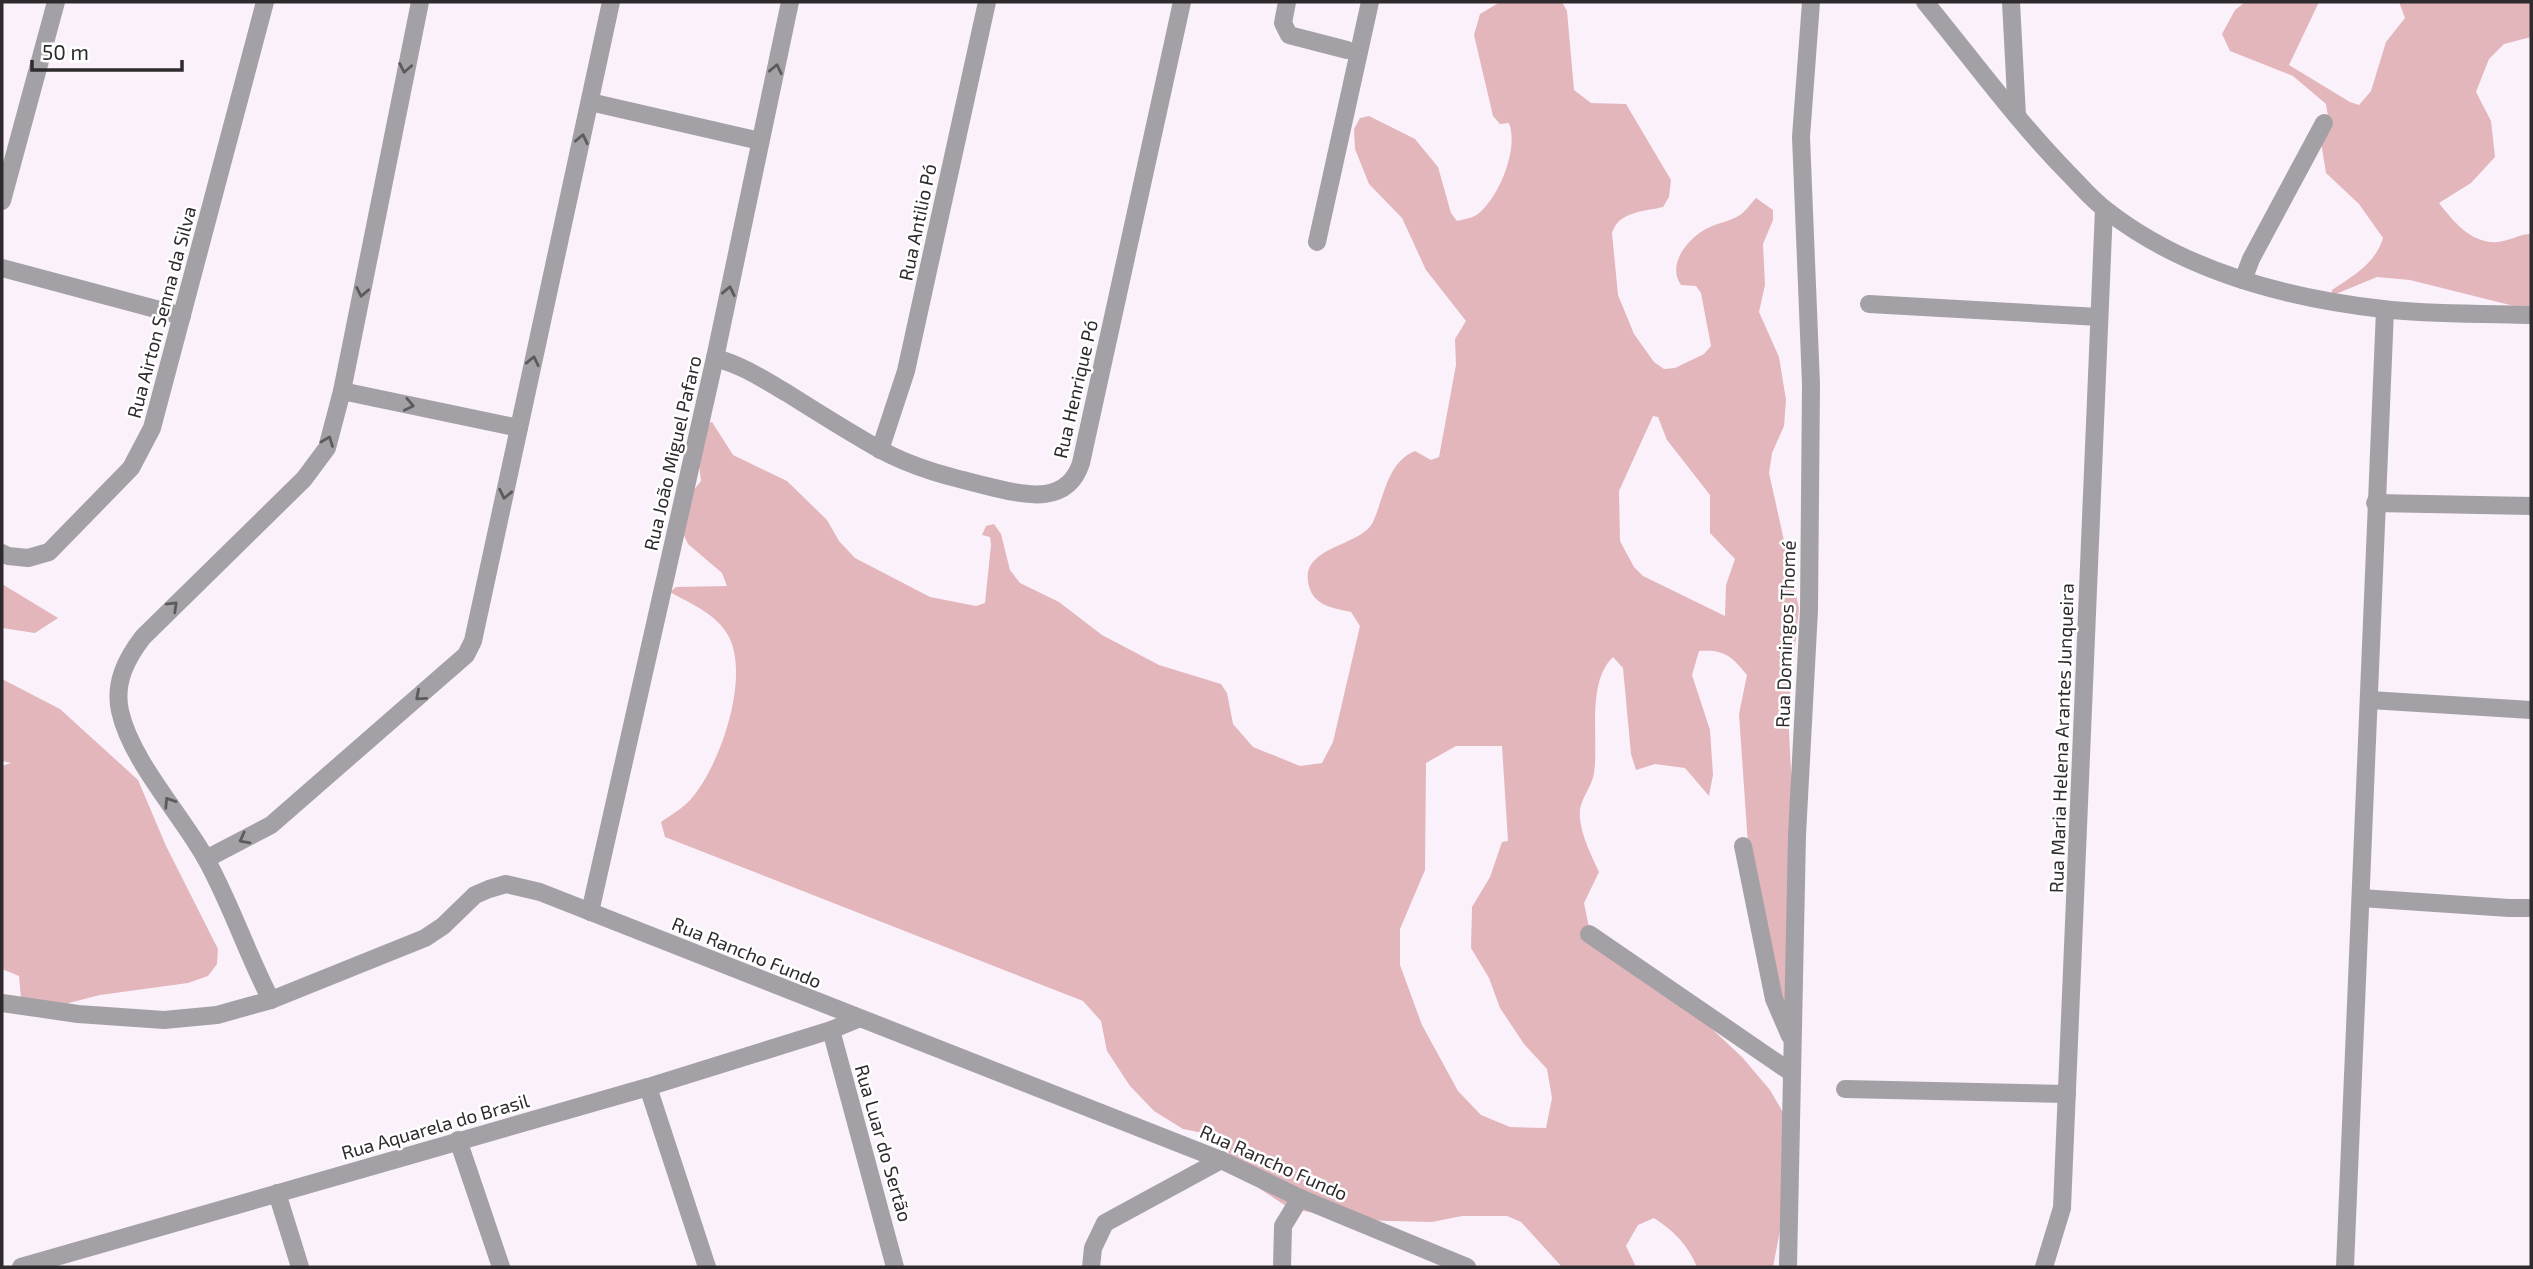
<svg xmlns="http://www.w3.org/2000/svg" width="2533" height="1269" font-family="'Exo 2',sans-serif">
<style>
.forest{fill:#e3b6bc;fill-rule:evenodd}
.lines{fill:none;stroke-linecap:round;stroke-linejoin:round}
.minor{stroke:#a4a1a6;stroke-width:18}
.oneway{stroke:#5d5a5d}
.labels{text-anchor:middle;dominant-baseline:central;stroke-width:5;stroke-linejoin:round;paint-order:stroke}
.street-label{font-size:19px;fill:#2e2a2d;stroke:#fff}
</style>
<rect width="100%" height="100%" fill="#fbf1fa"/>
<g class="forest">
<path d="M1500 2H1562L1567 11 1574 90 1591 103 1626 104 1671 180 1669 197 1663 207C1643 212 1619 211 1612 233L1618 295 1634 334 1654 362 1664 369 1675 368 1704 354 1711 346 1701 293 1696 286 1681 285C1667 265 1686 241 1704 230 1715 223 1730 222 1740 215 1746 211 1751 203 1756 198L1773 210V220L1763 244 1765 285 1759 312 1779 357 1786 400 1784 426 1772 453 1769 473 1799 608 1788 712 1793 810 1789 981 1784 1017 1748 845 1739 714 1747 675C1732 656 1724 649 1699 651L1692 675 1710 730 1713 775 1709 796 1685 768 1655 764 1636 770 1631 754 1623 668 1613 657C1586 683 1599 740 1594 773 1592 786 1582 797 1580 809 1578 830 1591 854 1599 872L1584 903 1591 937 1681 1000 1742 1057 1770 1090 1792 1128 1787 1194 1773 1267H1697C1688 1245 1673 1230 1654 1218L1638 1225 1626 1246 1636 1267H1562L1521 1222 1507 1216H1462L1432 1222 1349 1220 1289 1208 1260 1189 1213 1135 1183 1129 1154 1111 1130 1086 1107 1051 1101 1021 1083 1001 665 837 661 822C671 815 683 808 691 799 720 766 750 679 729 637 717 614 691 604 670 592L676 587 727 586 722 573 688 544 681 529 682 504 701 481 697 448 700 426 712 422 733 455 787 481 827 520 839 541 855 558 930 597 976 606 985 603 991 545 990 537 982 535 986 526 994 524 1001 534 1010 570 1020 583 1059 602 1102 635 1159 665 1221 684 1227 693 1233 724 1253 747 1300 766 1322 763 1333 742 1360 626 1351 612C1333 608 1314 606 1309 586 1298 546 1361 547 1373 522 1384 498 1387 462 1415 451L1431 460 1439 457 1456 365 1455 339 1466 321 1426 270 1402 218 1369 184 1355 149 1354 129 1360 118 1369 116 1415 139 1438 167 1451 213 1457 221C1464 219 1473 218 1478 214 1499 197 1519 149 1509 123L1500 124 1493 116 1474 35 1480 14ZM1653 416 1658 417 1667 440 1710 495V533L1735 559 1726 585 1725 616 1643 576 1634 567 1620 541 1619 491ZM1456 746H1502L1508 841 1502 842 1490 877 1472 907 1471 948 1489 978 1500 1008 1524 1044 1547 1069 1552 1098 1546 1128 1510 1127 1481 1115 1458 1091 1422 1025 1400 965V929L1425 870 1426 763Z"/>
<path d="M2245 2H2319L2289 65 2350 102 2359 105 2371 91 2386 42 2405 18 2399 2 2531 3V37L2504 44 2489 59 2476 92 2491 121 2495 157 2471 183 2439 203C2454 222 2471 244 2498 242 2509 241 2520 234 2531 234V307L2526 309 2410 280 2377 277 2331 296 2332 290C2354 275 2375 264 2383 238L2359 204 2326 173 2321 142 2329 123 2326 104 2293 76 2230 51 2222 34 2235 10Z"/>
<path d="M2 584 58 618 35 633 2 628Z"/>
<path d="M2 679 60 709 138 780 166 846 218 949 217 964 208 976 188 983 100 995 53 1007 21 998 19 976 2 969V766L11 763 2 761Z"/>
</g>
<g class="lines">
<g class="minor">
<path d="M1287 2 1283 23 1289 35 1347 50"/>
<path d="M1925 2C1972 59 2016 120 2068 173 2080 185 2092 200 2106 210 2184 271 2285 298 2383 309 2431 315 2482 313 2531 315"/>
<path d="M2011 2 2017 116"/>
<path d="M590 102 760 141"/>
<path d="M2 201 56 2"/>
<path d="M1317 242 1370 2"/>
<path d="M2 268 182 316"/>
<path d="M2243 280 2251 259 2324 123"/>
<path d="M1869 304 2099 317"/>
<path d="M715 358C742 365 763 379 787 393 817 412 847 431 879 449 915 469 954 478 995 488 1027 496 1068 504 1081 463L1182 2"/>
<path d="M342 391 519 428"/>
<path d="M880 450 906 371 987 2"/>
<path d="M2375 503 2531 506"/>
<path d="M2 553 8 556 28 558 49 552 131 468 152 428 265 2"/>
<path d="M2370 700 2531 710"/>
<path d="M1743 846 1774 999 1790 1036"/>
<path d="M206 859 271 825 466 655 473 641 611 2"/>
<path d="M2361 898 2509 908H2531"/>
<path d="M590 912 715 358 790 2"/>
<path d="M1589 934 1792 1073"/>
<path d="M271 1000C247 954 231 904 206 859 181 814 131 761 120 711 114 683 126 659 143 637L304 479 327 448 342 391 420 2"/>
<path d="M2 1003 78 1014 164 1020 217 1015 271 1000 425 938 443 926 475 895 489 889 506 884 540 892 1221 1160 1300 1198 1467 1267"/>
<path d="M831 1030 895 1267"/>
<path d="M648 1087 707 1267"/>
<path d="M1845 1089 2067 1094"/>
<path d="M458 1140 501 1267"/>
<path d="M277 1193 300 1267"/>
<path d="M21 1267 648 1087 831 1030 858 1019"/>
<path d="M1091 1267 1093 1248 1105 1223 1221 1160"/>
<path d="M1282 1267 1283 1226 1300 1198"/>
<path d="M1788 1267 1797 835 1809 610 1811 384 1801 137 1811 2"/>
<path d="M2044 1267 2062 1208 2104 209"/>
<path d="M2345 1267 2385 310"/>
</g>
</g>
<defs><path id="oneway-chevron" d="M-2-3.5L2.5 0L-2 3.5" fill="none" stroke-width="1.6" stroke-linecap="round" stroke-linejoin="round" transform="scale(1.75)"/></defs>
<g class="oneway">
<use href="#oneway-chevron" transform="translate(405 68) rotate(101)"/>
<use href="#oneway-chevron" transform="translate(776 69) rotate(-78)"/>
<use href="#oneway-chevron" transform="translate(582 139) rotate(-78)"/>
<use href="#oneway-chevron" transform="translate(729 291) rotate(-78)"/>
<use href="#oneway-chevron" transform="translate(362 292) rotate(101)"/>
<use href="#oneway-chevron" transform="translate(533 361) rotate(-78)"/>
<use href="#oneway-chevron" transform="translate(409 405) rotate(12)"/>
<use href="#oneway-chevron" transform="translate(328 441) rotate(-69)"/>
<use href="#oneway-chevron" transform="translate(505 494) rotate(102)"/>
<use href="#oneway-chevron" transform="translate(173 606) rotate(-44)"/>
<use href="#oneway-chevron" transform="translate(420 696) rotate(139)"/>
<use href="#oneway-chevron" transform="translate(169 802) rotate(-123)"/>
<use href="#oneway-chevron" transform="translate(244 839) rotate(152)"/>
</g>
<g class="labels">
<g class="street-label">
<text transform="translate(917 222) rotate(-78)">Rua Antilio Pó</text>
<text transform="translate(161 312) rotate(-75)">Rua Airton Senna da Silva</text>
<text transform="translate(1075 389) rotate(-77)">Rua Henrique Pó</text>
<text transform="translate(672 453) rotate(-77)">Rua João Miguel Pafaro</text>
<text transform="translate(1785 634) rotate(-88)">Rua Domingos Thomé</text>
<text transform="translate(2061 738) rotate(-88)">Rua Maria Helena Arantes Junqueira</text>
<text transform="translate(747 952) rotate(22)">Rua Rancho Fundo</text>
<text transform="translate(435 1126) rotate(-16)">Rua Aquarela do Brasil</text>
<text transform="translate(884 1143) rotate(74)">Rua Luar do Sertão</text>
<text transform="translate(1274 1162) rotate(24)">Rua Rancho Fundo</text>
</g>
</g>
<rect width="2533" height="1269" fill="none" stroke="#2e2a2d" stroke-width="7"/>
<path d="M32 60v10h150v-10" fill="none" stroke="#2e2a2d" stroke-width="3.5"/>
<text x="42" y="60" font-size="21" fill="#2e2a2d" stroke="#ffffff" stroke-width="5" paint-order="stroke">50 m</text>
</svg>
